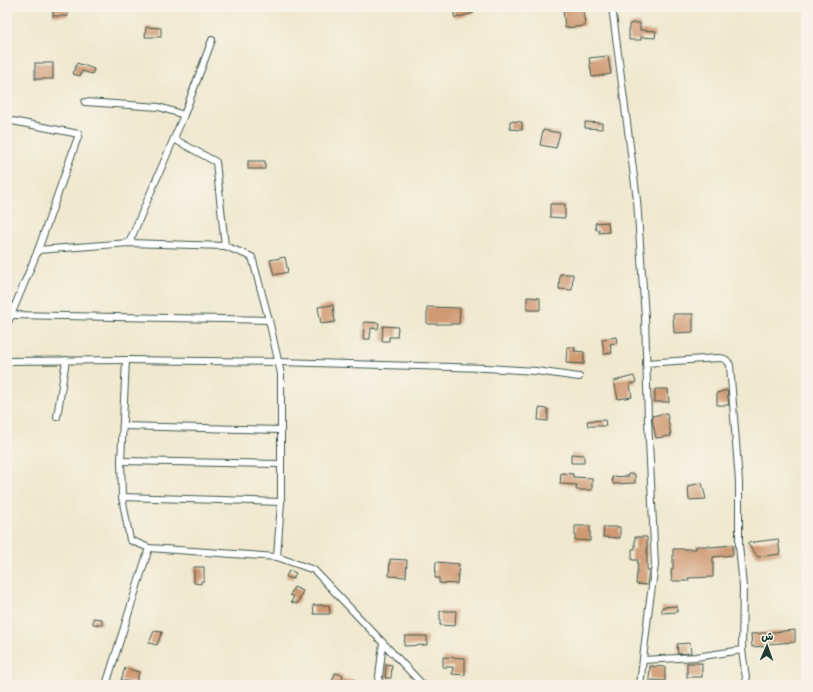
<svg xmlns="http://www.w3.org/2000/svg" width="813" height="692" font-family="'Comic Neue','Playpen Sans Arabic',sans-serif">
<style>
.building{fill:#cf9972}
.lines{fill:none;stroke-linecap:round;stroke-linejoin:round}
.minor-casing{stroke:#3e574b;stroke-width:8}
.minor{stroke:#fff;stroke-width:6}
</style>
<rect width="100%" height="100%" fill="#f7f3e8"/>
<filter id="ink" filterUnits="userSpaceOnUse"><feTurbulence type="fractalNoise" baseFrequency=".025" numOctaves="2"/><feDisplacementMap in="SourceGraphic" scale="8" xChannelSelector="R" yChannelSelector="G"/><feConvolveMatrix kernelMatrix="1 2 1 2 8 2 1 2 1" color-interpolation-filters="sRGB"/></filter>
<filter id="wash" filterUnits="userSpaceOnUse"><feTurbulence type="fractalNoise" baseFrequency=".012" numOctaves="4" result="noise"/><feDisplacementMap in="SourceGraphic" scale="16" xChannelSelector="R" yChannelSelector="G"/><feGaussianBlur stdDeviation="0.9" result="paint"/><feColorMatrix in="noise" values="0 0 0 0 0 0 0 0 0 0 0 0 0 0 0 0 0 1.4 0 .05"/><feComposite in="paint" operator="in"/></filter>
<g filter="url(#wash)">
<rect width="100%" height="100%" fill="#f0e8cf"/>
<g id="blocks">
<g class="building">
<rect x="53" y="7" width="15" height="9"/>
<path d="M452 7H473L474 13 455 18Z"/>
<path d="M577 7H583L585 26 565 28 563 10 577 9Z"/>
<path d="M632 23H640V30L656 31 655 38 641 37V40H629V24H632Z"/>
<path d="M146 27 161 28V37H145Z"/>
<path d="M608 56 611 74 592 77 589 58Z"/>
<rect x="35" y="63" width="18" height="16"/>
<path d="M77 63 94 69 92 74 82 71 80 76 73 74Z"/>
<path d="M510 121 522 122V130L510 129Z"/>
<path d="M585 122 602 123V129L585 128Z"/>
<path d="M543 130 560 133 556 148 540 145Z"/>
<rect x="248" y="161" width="17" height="8"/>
<path d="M550 204H565V218L550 217Z"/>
<path d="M608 222 609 232 599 233V229L596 230 595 223Z"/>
<path d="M285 257 288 272 274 275 270 260Z"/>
<path d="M560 274H573L572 290 559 289Z"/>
<path d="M527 297 540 298V310H527Z"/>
<path d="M333 305 335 322 321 324 318 307Z"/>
<path d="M427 307 460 308 459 324H427Z"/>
<path d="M673 314H693V332L674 333Z"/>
<path d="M364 322 379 323 378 329 371 328 370 339H363Z"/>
<path d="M383 326 398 327 397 337H389V341H382Z"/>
<path d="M616 337 617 343 610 344 612 353 604 354 602 339Z"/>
<path d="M567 347H575L574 351 584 352V364L566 363Z"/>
<path d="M634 376 636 383 630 384 632 397 618 399 614 381Z"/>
<path d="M655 389H668L669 402H655Z"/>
<path d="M727 390 729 405H717V393Z"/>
<path d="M539 408 548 409V421L538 420Z"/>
<path d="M667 413 671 436 656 438 653 424 652 416Z"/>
<path d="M605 420 606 426H588L587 421Z"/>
<path d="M571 454 584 455V463H571Z"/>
<path d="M561 473 573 474V477L592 478V490H576L577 485 560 484Z"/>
<path d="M628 474H635V483L613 484 612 477 629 476Z"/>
<path d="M702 483 706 499 689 500 688 486Z"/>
<path d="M575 526H590V541L575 540Z"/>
<path d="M604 527H620V538L603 537Z"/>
<path d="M635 537H647V570H649L647 585 636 584 638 560H632V549H635Z"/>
<path d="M778 539 780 554 758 557 747 543Z"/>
<path d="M733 545V555L713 557V577L688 578 689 581H672L671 569H673V549H696V546H710V547Z"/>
<path d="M390 559 407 560 406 577 389 576Z"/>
<path d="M436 562 459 564 457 584 439 583V578H435Z"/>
<path d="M194 567H204V581H201V584L194 583Z"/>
<path d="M289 570 296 573 293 579 286 577Z"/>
<path d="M294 587 303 591 297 604 291 602 294 597 290 595Z"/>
<path d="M313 605H329L330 614H314Z"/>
<path d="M677 606V612L662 613V607Z"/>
<path d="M440 611H456L455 626 440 625Z"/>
<path d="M93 618 102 619V625L93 624Z"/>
<path d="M795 630V642L766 644V646L752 647 751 634Z"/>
<path d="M154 631 162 632 157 645 149 643Z"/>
<path d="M405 636H427V645L404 646Z"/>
<path d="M690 643 691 653 678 654 677 644Z"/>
<path d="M443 657 465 658V675L452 674 453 667H443Z"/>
<rect x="687" y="663" width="15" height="14"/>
<path d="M386 664 392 665 391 678H385Z"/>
<path d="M650 666 665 667V681L649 680Z"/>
<path d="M125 668 139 672 136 683 121 680Z"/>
<path d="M335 673 343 675 342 679 355 680V685H331Z"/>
</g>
</g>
</g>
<g filter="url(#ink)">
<use href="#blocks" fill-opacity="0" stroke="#3e574b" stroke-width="1"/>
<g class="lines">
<g class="minor-casing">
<g id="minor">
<path d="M612 7 637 200 645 317 648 420 655 565 649 607 640 685"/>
<path d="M85 102 159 107 184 115"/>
<path d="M7 120 79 134 38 250 7 325"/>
<path d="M174 139 216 162 225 246"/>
<path d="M129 243 184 115 212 40"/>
<path d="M38 250 129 243 225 246 252 257 269 320 281 374V502L277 557"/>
<path d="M11 315 269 320"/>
<path d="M126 360 121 461 122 497 130 540 149 548 277 557 314 570 423 685"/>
<path d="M7 361 126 360 279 362 486 368 536 371 579 377"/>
<path d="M646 363 718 358C724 358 727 359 730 365L739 482V545L743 587 742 650 747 685"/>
<path d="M57 417 66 360"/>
<path d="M123 426 281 430"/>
<path d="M121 461 281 464"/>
<path d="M122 497 281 502"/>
<path d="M643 660 696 657 742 650"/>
<path d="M106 685 149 548"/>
<path d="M378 685 383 643"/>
</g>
</g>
<use href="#minor" class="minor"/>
</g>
</g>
<rect width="813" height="692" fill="none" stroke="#f7f3e8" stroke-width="24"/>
<g transform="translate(767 646) rotate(2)" stroke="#f7f3e8" stroke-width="3" paint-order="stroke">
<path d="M0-3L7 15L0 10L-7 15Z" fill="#1f3d34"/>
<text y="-6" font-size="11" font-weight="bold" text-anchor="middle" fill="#1f3d34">ش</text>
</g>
</svg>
